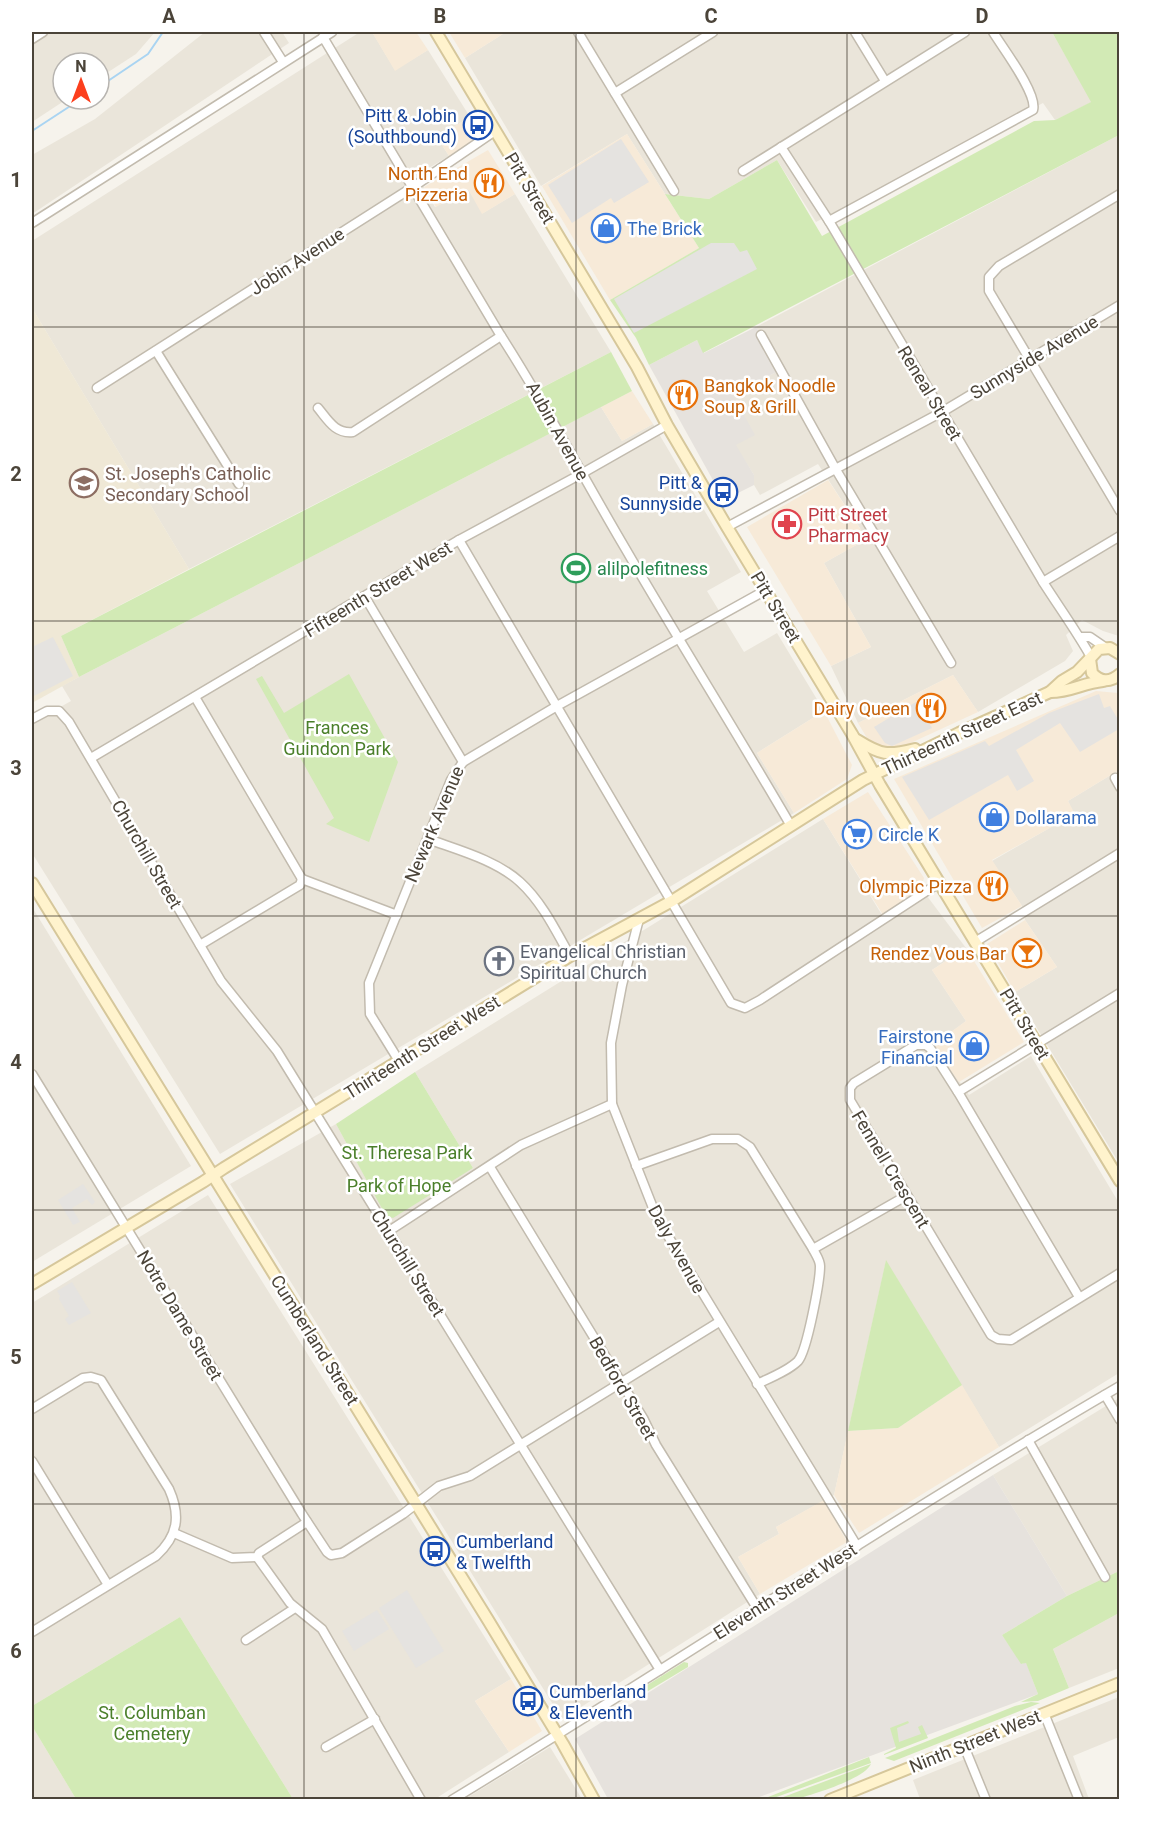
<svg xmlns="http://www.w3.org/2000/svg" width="1151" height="1831" font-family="Roboto,sans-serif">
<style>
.residential{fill:#eae5da}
.commercial{fill:#f7ead8}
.industrial{fill:#e6e2dd}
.education{fill:#efe8d6}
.green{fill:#d2eab5}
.parking{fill:#e5e3e0}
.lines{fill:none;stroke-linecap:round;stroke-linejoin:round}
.stream{stroke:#a9d4f2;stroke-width:2}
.street-casing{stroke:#c2bbae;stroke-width:11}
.secondary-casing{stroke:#d6c79b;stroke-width:14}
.street{stroke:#fff;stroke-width:8}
.secondary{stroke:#fff3cd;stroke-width:10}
.grid{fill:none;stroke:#4b4439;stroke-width:1.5;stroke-opacity:0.55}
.labels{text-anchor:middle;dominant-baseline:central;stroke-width:5;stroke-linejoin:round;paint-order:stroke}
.transit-label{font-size:18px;fill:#164399;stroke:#fff;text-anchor:end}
.food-label{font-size:18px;fill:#c56008;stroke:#fff;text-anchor:end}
.street-label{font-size:18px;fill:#4b4439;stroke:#fff}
.shop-label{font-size:18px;fill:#366cbe;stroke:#fff;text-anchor:start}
.education-label{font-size:18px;fill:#785e54;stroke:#fff;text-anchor:start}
.health-label{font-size:18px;fill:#be3a42;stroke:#fff;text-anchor:start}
.leisure-label{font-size:18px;fill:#27864d;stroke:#fff;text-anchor:start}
.park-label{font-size:18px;fill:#4a7f2a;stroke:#fff}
.worship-label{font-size:18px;fill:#5b616d;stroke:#fff;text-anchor:start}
.neatline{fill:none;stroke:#4b4439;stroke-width:2}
.grid-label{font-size:20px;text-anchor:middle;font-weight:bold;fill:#4b4439}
</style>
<rect width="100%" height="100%" fill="#f6f3ec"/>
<g class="residential">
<path d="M32 32H155L136 54 99 78V63H63V99H67L32 122Z"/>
<path d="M205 32H282L289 43 32 214V155L95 119Z"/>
<path d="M360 32H372L395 70 428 50 470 117 437 137 449 156 417 175 435 207 468 189 483 213 515 194 611 352 189 569 32 308V241Z"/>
<path d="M506 32H1052L1092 102 1055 120 1043 103 816 222 777 160 709 199 665 194 627 134 541 186 465 58Z"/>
<path d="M1119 135V636L1103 631 1082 620 1066 635 1073 651 1065 661 978 712 953 675 858 723 831 666 871 647 824 563 867 539 818 464 760 495 754 485V475L735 445 733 395 782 369 756 327Z"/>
<path d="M601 407 622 441 653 424 741 572 707 591 744 652 777 633 824 711 757 753 794 813 220 1154 32 853V723L71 701 62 686 79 677Z"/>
<path d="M1119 770V1163L1015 992 1057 967 1025 920 1022 906 992 861 1074 814 1068 801Z"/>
<path d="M823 819 882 915 921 888 966 948 932 970 966 1021 934 1045 969 1095 1031 1056 1119 1203V1373L999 1447 886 1261 834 1495 776 1527 779 1534 738 1557 760 1594 562 1719 230 1184 336 1124 386 1215 473 1168 415 1072Z"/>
<path d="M32 907 191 1166 32 1262Z"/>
<path d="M208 1195 511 1679 475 1701 509 1752 435 1799H293L180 1617 32 1706V1303Z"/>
<path d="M1119 1398V1571L1067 1596 993 1475Z"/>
<path d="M1119 1613V1668L1069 1688 1053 1649Z"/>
<path d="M1119 1697V1737L1073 1756 1089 1799H920L913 1780Z"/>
<path d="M32 1726 76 1799H32Z"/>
<path d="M550 1747 582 1799H465Z"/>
</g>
<g class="commercial">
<path d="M372 32H416L428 50 395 71Z"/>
<path d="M449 32H506L465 58Z"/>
<path d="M470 117 478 131 475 139 449 156 437 137Z"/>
<path d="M627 134 699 248 610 300 542 186Z"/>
<path d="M488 150 515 194 482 214 468 189 436 207 424 187Z"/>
<path d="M632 391 653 424 622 441 601 407Z"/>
<path d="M828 480 867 539 824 563 871 647 831 666 747 527Z"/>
<path d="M953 675 978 712 889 753 873 748 858 723Z"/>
<path d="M1096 691 1118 693 1119 696V770L1068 801 1075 814 992 860 1022 906 982 928 894 779Z"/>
<path d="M824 711 852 765 847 779 794 813 757 753Z"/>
<path d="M868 792 924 878 921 888 883 915 823 819Z"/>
<path d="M1025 920 1057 967 1015 992 987 944Z"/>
<path d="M966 948 1024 1042 959 1082 933 1045 966 1021 932 970Z"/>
<path d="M962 1385 999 1447 859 1533 834 1495 848 1431 898 1428Z"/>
<path d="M824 1500 847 1542 760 1594 738 1557 779 1534 776 1527Z"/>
<path d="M511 1679 542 1731 509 1752 475 1701Z"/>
</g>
<g class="industrial">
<path d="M756 327 782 369 733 395 755 435 736 445 754 475V485L724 500 649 365 697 340 704 353Z"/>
<path d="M993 1475 1067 1596 1002 1635 1022 1664 1026 1662 1038 1694 754 1799H608L575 1739Z"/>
</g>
<path class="education" d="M32 308 189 569 61 636 79 677 32 703Z"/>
<g class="green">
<path d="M1052 32H1119V135L703 353 697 340 649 365 636 338 610 300 699 248 665 194 709 199 777 160 822 236 1034 121 1055 120 1091 102Z"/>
<path d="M611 352 632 391 79 677 61 636Z"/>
<path d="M349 674 398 762 369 842 326 824 334 818 256 679 262 676 284 713Z"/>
<path d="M415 1072 473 1168 393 1218 386 1216 336 1124Z"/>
<path d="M886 1260 962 1385 898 1428 848 1431Z"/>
<path d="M1119 1571V1613L1053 1649 1069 1688 1038 1701 1021 1702 1038 1694 1026 1663 1021 1664 1002 1635 1067 1596Z"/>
<path d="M180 1617 293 1799H76L32 1726V1706Z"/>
<path d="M684 1662 688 1663V1667L633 1700V1694Z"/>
<path d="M1031 1702 1040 1703 894 1761 885 1758 1015 1706Z"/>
<path d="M908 1721 909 1723 897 1728 899 1742 921 1734 918 1727 922 1725 928 1738 884 1755V1754L896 1748 890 1728Z"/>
<path d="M869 1757 871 1763 771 1799H763Z"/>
<path d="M871 1764C864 1779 814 1794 797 1799 791 1800 784 1800 778 1799Z"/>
</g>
<g class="parking">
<path d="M621 139 649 182 614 203 611 198 572 223 548 185Z"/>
<path d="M711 243H734L740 252 747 250 757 269 634 333 614 299Z"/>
<path d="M53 637 73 676 32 697V647Z"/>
<path d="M1099 694 1104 708 1110 706 1119 721V729L1080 752 1060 723 1016 750 1034 781 1017 791 1008 775 929 820 902 777 985 741 989 746 1049 713Z"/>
<path d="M916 702 932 728 892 746 885 743 874 727Z"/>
<path d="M83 1184 95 1202 92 1205 87 1199 72 1208 80 1222 73 1225 58 1200Z"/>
<path d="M72 1282 91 1313 69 1325 65 1319 69 1316 59 1299 60 1296 57 1291Z"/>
<path d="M407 1590 444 1651 416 1668 379 1608Z"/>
<path d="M377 1610 389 1629 354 1651 342 1631Z"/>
</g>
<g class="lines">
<g class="stream">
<path d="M99 87 148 54 163 32"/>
<path d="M32 131 81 99"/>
</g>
<g class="street-casing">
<g id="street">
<path d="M264 32 283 62"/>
<path d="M578 32 674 191"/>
<path d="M855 32 885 81"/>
<path d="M323 37 501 336C545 404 583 477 625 548 679 641 737 733 791 826"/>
<path d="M32 39 43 32"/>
<path d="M615 93 713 32"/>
<path d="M781 147 829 221 1043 582C1059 607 1077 632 1091 657"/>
<path d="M743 171 965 32"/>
<path d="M1120 194 999 266 989 277V291L1120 511"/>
<path d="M829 221 1033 110C1038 94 1002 47 993 32"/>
<path d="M32 223 332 32"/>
<path d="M761 335 835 468 951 663"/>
<path d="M156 351 239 484"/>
<path d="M97 388 413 187 495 131"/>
<path d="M318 408C328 420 335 434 353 432L501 336"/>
<path d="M727 527 942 412 1120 305"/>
<path d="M459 540 731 1003 745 1008 760 1000 939 883"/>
<path d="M1043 582 1120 536"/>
<path d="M365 597 463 762 451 780 369 983 370 1014 399 1061"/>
<path d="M1080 637H1090L1106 648"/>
<path d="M195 697 302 879 397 915"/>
<path d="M32 719 47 711H59L69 722 221 981 277 1051 660 1670"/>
<path d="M91 758 459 540 581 474 667 425"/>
<path d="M463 762 557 706 766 590"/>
<path d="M1115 778 1120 787"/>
<path d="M428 839C458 850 496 860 520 882 542 902 556 931 570 956"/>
<path d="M639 919 622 985 611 1043 612 1104 657 1218 857 1546"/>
<path d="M975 942 1120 853"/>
<path d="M200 945 300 885 302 879"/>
<path d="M32 1074 302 1514 327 1552 331 1555 342 1553 403 1514 439 1486 470 1476 719 1322"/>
<path d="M958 1092 1120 993"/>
<path d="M636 1166 712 1139H738L750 1147 813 1249C816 1255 820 1260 820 1266 820 1281 807 1351 798 1361 788 1371 770 1378 757 1384"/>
<path d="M490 1167 643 1418 656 1445 757 1608"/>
<path d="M389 1231 521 1145 612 1104"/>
<path d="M813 1249 906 1196"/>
<path d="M1079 1297 958 1092 930 1048 926 1045H916L854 1083 850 1088V1100L991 1335 998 1339 1011 1340 1120 1273"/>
<path d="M1105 1395 1120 1420"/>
<path d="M32 1409 83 1378 91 1377 101 1380 169 1489C181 1516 178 1536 156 1556L32 1632"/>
<path d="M1028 1440 1105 1577"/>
<path d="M32 1461 108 1585"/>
<path d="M174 1533 232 1558 257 1557 259 1553 307 1522"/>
<path d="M257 1557 290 1603 322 1629 421 1800"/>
<path d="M246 1640 295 1608"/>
<path d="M1044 1713 1079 1800"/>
<path d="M964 1746 986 1800"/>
<path d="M326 1747 375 1719"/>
<path d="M452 1800C676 1663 893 1518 1120 1386"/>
</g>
</g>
<g class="secondary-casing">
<g id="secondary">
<path d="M436 32 637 367 667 425 727 527 852 734 880 785 1120 1181"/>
<path d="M1090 659 1092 673C1100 682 1110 683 1120 674"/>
<path d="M1050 692C1072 692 1082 683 1103 681"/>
<path d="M857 740C881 755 887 756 915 749"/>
<path d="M32 883 488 1620 563 1744 594 1800"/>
<path d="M32 1284 203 1182 224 1168 570 956 672 901 863 780 959 733 1050 692 1062 681 1077 672 1099 649 1110 648 1120 654"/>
<path d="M830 1800 1120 1683"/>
</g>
</g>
<use href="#street" class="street"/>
<use href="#secondary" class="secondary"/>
</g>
<path class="grid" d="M304 32V1800M576 32V1800M847 32V1800M32 327H1120M32 621H1120M32 916H1120M32 1210H1120M32 1504H1120"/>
<defs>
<g id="bus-ring" transform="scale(1.5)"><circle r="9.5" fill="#fff" stroke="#1a4fb4" stroke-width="1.5"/><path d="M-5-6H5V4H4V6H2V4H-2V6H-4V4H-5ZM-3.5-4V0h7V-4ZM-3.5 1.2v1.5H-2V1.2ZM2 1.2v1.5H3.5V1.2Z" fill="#1a4fb4"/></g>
<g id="restaurant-ring" transform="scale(1.5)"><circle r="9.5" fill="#fff" stroke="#e8710a" stroke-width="1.5"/><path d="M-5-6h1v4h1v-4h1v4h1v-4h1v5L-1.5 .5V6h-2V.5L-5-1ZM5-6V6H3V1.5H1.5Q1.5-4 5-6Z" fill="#e8710a"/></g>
<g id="shop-ring" transform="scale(1.5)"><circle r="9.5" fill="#fff" stroke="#3f7fe0" stroke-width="1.5"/><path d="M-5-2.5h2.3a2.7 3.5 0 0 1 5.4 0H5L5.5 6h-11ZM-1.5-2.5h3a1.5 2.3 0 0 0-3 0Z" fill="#3f7fe0"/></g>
<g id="school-ring" transform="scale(1.5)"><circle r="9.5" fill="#fff" stroke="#8d6e63" stroke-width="1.5"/><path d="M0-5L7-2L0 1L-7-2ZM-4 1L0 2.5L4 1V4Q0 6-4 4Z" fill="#8d6e63"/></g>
<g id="pharmacy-ring" transform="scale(1.5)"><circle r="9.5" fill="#fff" stroke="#e0444e" stroke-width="1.5"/><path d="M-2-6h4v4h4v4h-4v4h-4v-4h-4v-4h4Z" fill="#e0444e"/></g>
<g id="stadium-ring" transform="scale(1.5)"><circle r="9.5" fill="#fff" stroke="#2e9e5b" stroke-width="1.5"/><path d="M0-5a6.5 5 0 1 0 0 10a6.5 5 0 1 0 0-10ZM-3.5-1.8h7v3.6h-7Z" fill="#2e9e5b"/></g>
<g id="supermarket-ring" transform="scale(1.5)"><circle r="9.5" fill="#fff" stroke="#3f7fe0" stroke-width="1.5"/><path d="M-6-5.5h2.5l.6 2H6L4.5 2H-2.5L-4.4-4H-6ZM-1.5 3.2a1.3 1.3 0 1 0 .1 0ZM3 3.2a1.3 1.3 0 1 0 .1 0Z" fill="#3f7fe0"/></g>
<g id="bar-ring" transform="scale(1.5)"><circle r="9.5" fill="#fff" stroke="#e8710a" stroke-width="1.5"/><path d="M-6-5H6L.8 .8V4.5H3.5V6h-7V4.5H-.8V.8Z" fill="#e8710a"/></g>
<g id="church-ring" transform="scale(1.5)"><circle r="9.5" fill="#fff" stroke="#6b7280" stroke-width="1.5"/><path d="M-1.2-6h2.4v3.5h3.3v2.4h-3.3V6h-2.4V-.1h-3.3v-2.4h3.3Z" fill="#6b7280"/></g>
</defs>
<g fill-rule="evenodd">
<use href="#bus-ring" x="478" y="125"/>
<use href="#restaurant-ring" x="489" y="183"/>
<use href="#shop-ring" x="606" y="228"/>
<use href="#restaurant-ring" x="683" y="395"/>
<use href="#school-ring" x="84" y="483"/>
<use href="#bus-ring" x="723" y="492"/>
<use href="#pharmacy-ring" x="787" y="524"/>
<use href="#stadium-ring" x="576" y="568"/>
<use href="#restaurant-ring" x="931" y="708"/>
<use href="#shop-ring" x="994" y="817"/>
<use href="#supermarket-ring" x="857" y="834"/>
<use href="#restaurant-ring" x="993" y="886"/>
<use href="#bar-ring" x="1027" y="953"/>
<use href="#church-ring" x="499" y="961"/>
<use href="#shop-ring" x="974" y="1046"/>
<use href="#bus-ring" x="435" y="1551"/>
<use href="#bus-ring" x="528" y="1701"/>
</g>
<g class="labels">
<g class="transit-label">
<text x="457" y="115">Pitt &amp; Jobin<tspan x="457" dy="21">(Southbound)</tspan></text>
<text x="702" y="482">Pitt &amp;<tspan x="702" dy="21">Sunnyside</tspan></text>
<text x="456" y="1541" text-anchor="start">Cumberland<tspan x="456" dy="21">&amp; Twelfth</tspan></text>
<text x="549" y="1691" text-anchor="start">Cumberland<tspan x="549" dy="21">&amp; Eleventh</tspan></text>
</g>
<g class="food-label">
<text x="468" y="173">North End<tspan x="468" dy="21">Pizzeria</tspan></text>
<text x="704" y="385" text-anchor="start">Bangkok Noodle<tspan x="704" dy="21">Soup &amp; Grill</tspan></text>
<text x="910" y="708">Dairy Queen</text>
<text x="972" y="886">Olympic Pizza</text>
<text x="1006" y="953">Rendez Vous Bar</text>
</g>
<g class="street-label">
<text transform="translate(530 188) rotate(59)">Pitt Street</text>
<text transform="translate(297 261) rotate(-33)">Jobin Avenue</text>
<text transform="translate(1034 357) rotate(-31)">Sunnyside Avenue</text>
<text transform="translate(930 393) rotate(59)">Reneal Street</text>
<text transform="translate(558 431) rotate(61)">Aubin Avenue</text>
<text transform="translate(378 589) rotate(-31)">Fifteenth Street West</text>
<text transform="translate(776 607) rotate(59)">Pitt Street</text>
<text transform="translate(962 733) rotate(-25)">Thirteenth Street East</text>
<text transform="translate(434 824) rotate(-67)">Newark Avenue</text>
<text transform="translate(147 854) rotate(60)">Churchill Street</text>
<text transform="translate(1025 1024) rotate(59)">Pitt Street</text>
<text transform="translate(422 1047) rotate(-32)">Thirteenth Street West</text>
<text transform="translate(891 1169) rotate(59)">Fennell Crescent</text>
<text transform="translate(677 1249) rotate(61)">Daly Avenue</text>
<text transform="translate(408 1263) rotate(58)">Churchill Street</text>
<text transform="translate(180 1315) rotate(59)">Notre Dame Street</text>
<text transform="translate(315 1340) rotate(58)">Cumberland Street</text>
<text transform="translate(623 1388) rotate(60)">Bedford Street</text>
<text transform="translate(785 1591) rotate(-32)">Eleventh Street West</text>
<text transform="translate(975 1741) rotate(-22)">Ninth Street West</text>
</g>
<g class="shop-label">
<text x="627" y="228">The Brick</text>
<text x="1015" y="817">Dollarama</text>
<text x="878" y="834">Circle K</text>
<text x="953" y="1036" text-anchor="end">Fairstone<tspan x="953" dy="21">Financial</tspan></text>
</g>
<g class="education-label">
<text x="105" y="473">St. Joseph's Catholic<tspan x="105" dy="21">Secondary School</tspan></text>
</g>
<g class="health-label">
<text x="808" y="514">Pitt Street<tspan x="808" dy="21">Pharmacy</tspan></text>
</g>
<g class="leisure-label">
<text x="597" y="568">alilpolefitness</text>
</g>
<g class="park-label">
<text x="337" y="727">Frances<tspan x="337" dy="21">Guindon Park</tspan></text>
<text x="407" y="1152">St. Theresa Park</text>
<text x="399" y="1185">Park of Hope</text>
<text x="152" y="1712">St. Columban<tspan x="152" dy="21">Cemetery</tspan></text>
</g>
<g class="worship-label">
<text x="520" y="951">Evangelical Christian<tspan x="520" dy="21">Spiritual Church</tspan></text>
</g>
</g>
<rect width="1151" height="1831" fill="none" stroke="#ffffff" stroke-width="66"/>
<g transform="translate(81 81)"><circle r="28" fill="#ffffff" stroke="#b7b4b0" stroke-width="1.5"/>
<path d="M0-4.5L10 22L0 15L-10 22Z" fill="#fc3f1d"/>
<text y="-9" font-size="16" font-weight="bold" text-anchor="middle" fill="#4b4439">N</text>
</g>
<rect x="33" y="33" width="1085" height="1765" class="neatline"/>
<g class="grid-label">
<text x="169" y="23">A</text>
<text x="440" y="23">B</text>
<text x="711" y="23">C</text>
<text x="982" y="23">D</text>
<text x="16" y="187">1</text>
<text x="16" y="481">2</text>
<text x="16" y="775">3</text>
<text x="16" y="1069">4</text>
<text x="16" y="1364">5</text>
<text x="16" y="1658">6</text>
</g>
</svg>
